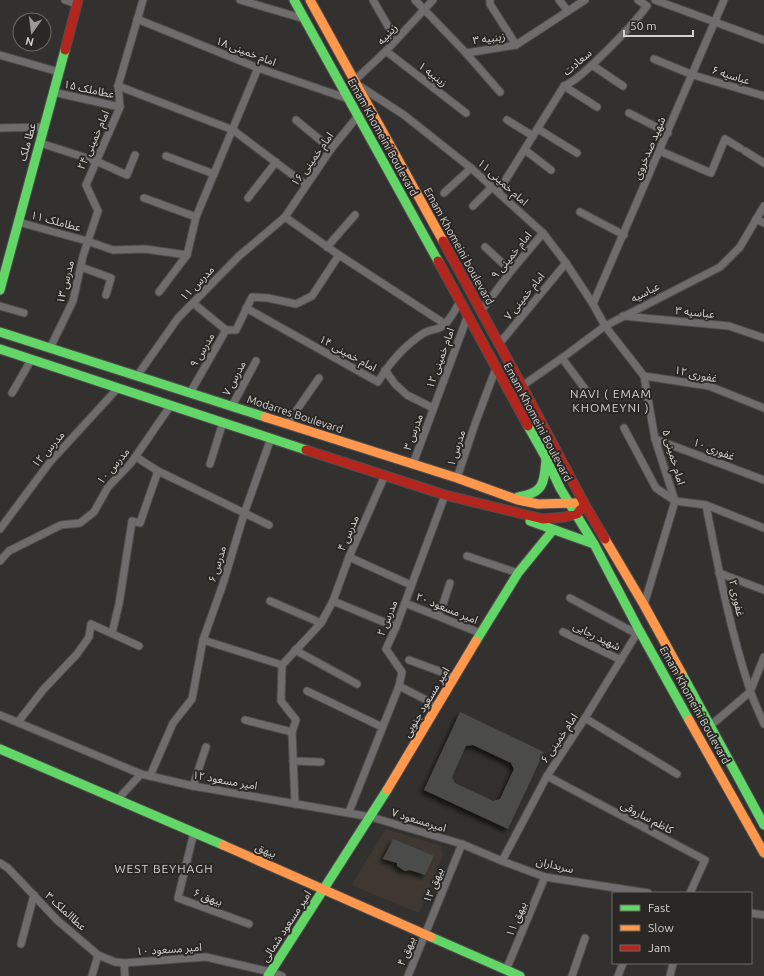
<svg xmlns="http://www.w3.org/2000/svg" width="764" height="976" font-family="Ubuntu,'Noto Sans Arabic',sans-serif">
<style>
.built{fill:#3f3832}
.building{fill:#4c4b4a;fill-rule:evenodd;filter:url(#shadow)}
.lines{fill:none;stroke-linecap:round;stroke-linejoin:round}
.street-casing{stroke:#4f4e4d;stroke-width:9}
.fast-casing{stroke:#4f4e4d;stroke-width:11}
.slow-casing{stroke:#4f4e4d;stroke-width:11}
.jam-casing{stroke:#4f4e4d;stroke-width:11}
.street{stroke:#6e6c6c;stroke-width:7}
.fast{stroke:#63d668;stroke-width:9}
.slow{stroke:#ff974d;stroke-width:9}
.jam{stroke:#b3261e;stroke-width:9}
.labels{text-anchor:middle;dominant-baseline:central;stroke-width:4;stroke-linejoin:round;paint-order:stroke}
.street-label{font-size:11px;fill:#d3d2d0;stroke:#2a2725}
.neighbourhood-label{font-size:12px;letter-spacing:1px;fill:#d3d2d0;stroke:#2a2725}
</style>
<defs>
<filter id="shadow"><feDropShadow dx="-3.5" dy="3.5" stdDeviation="2" flood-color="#0009"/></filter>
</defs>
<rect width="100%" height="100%" fill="#333130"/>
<path class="built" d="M386 829 441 846 443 854 419 913 351 885Z"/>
<g class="building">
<path d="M460 712 544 752 508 829 424 790ZM473 745 511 763 514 769 500 799 493 801 455 783 452 777 466 746Z"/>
<path d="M393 839 434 856 425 875 410 870 405 871 397 866V863L383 859Z"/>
</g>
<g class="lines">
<g class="street-casing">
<g id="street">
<path d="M65 0 77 4"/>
<path d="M240 0 305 19"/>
<path d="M373 0 396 40"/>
<path d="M415 0 466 53 516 45 585 0"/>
<path d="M490 0V4L516 45"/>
<path d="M559 0 568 11"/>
<path d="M655 0 764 40"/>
<path d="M137 19 258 68 349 99"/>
<path d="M386 51 466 113"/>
<path d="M466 53 500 92"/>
<path d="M0 55 59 72"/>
<path d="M654 59 693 75 764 96"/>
<path d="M592 65 623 86"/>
<path d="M355 80 386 51 433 0"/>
<path d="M358 85 404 115 471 168 543 233 566 263 593 304 605 326 644 376 655 439 675 501 644 605"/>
<path d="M118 86 233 130 306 185"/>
<path d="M564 86 597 107"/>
<path d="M53 92 120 107"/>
<path d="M629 113 668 133"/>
<path d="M296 120 331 149"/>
<path d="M507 120 533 136"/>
<path d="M0 128 44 127"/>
<path d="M538 129 577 153"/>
<path d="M40 143 96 161 127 175 135 155"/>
<path d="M525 150 551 170"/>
<path d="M660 151 711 173 725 139 740 148"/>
<path d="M745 151 764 163"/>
<path d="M166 156 214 174"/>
<path d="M498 192 564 86C576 81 584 72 594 63 613 45 631 27 647 6L638 0"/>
<path d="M444 193 471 168"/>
<path d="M144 198 196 217"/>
<path d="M248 198 276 162"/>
<path d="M473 206 492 187"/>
<path d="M580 212 624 235"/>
<path d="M285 217 339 255 445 324"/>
<path d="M756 219 764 223"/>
<path d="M18 222 87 241 113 250 145 249 187 255"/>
<path d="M327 247 355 215"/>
<path d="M485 247 511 271"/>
<path d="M81 267 111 278 106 295"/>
<path d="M159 292 187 255 196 217 258 68"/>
<path d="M193 303 226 330"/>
<path d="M593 304 724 0"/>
<path d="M0 306 24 313"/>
<path d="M246 308 378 382C390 362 405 345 424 333 431 329 439 330 444 325 451 319 455 309 460 302"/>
<path d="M481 311 511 271 543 233"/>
<path d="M623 316 729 326 764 338"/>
<path d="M499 344 566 263"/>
<path d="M50 348 73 301 83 256 98 211 86 185 120 107 118 86 143 0"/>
<path d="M562 358 588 393"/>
<path d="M385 370 395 384 407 395 433 408"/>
<path d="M137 376 178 318 239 256 285 217 331 149 358 116"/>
<path d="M644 376 709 386 764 408"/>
<path d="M522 386 562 358 605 326 720 267 740 247 764 206"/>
<path d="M12 393 31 360"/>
<path d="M190 393 226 330H236L252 297 268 298 296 304 312 296 339 255"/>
<path d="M232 406 256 361"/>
<path d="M287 424 319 378"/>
<path d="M624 428 656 488 675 501 706 505C718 567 730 630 750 690 754 702 759 713 764 724"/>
<path d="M655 439 764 480"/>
<path d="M136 457 158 471 269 525"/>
<path d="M210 464 223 422"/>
<path d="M413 464 468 315"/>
<path d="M457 478 475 424 496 368"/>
<path d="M706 505 764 528"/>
<path d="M0 529 50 462 118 388"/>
<path d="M467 556 518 573"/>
<path d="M349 557 411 585"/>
<path d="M0 561 9 551 61 525 80 523 94 512 108 487 131 463 171 405"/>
<path d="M719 573 764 590"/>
<path d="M570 598 637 634"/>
<path d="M270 601 321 623"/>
<path d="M333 601 396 627"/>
<path d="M405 603 480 633"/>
<path d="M439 616 450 583"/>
<path d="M563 632 621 660"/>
<path d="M112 633 119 604 132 521 140 523 158 471"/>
<path d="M203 640 282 665"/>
<path d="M295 650 357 684"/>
<path d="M409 660 455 677"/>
<path d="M399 686 438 706"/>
<path d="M307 691 382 727"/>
<path d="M0 715 141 774 193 786 371 817 462 844 502 861 545 877 648 893"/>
<path d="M585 718 677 774"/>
<path d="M245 720 292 732"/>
<path d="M18 722 43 690 77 654 89 637 91 624 139 646"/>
<path d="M710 726 750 692 764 657"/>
<path d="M293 761 321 762"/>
<path d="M150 776 173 723 192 699 203 640 223 584 244 514 271 438"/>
<path d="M547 776 705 860 690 893"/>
<path d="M193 786 206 747"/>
<path d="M118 799 141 774"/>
<path d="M295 804 292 732 296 720 281 701 282 665 321 623 333 601 349 557 385 475"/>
<path d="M349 812 399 686 402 672 386 649 396 627 445 495"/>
<path d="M194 832 178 898 249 924"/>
<path d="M502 861 547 776 585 718 639 630"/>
<path d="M0 863 8 868 57 920 98 955 115 962 124 963 206 957 271 972 282 976"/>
<path d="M751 913 764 915"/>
<path d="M21 944 34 895"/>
<path d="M124 963 125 976"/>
<path d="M506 970 545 877"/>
<path d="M92 976 98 955"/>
<path d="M408 976 462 844"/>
<path d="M572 976 585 938"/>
<path d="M618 976 623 963"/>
<path d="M670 976 673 963"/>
</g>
</g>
<g class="fast-casing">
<g id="fast">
<path d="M294 0 438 261"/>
<path d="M0 290 65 50"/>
<path d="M0 332 265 417"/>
<path d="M0 349 306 450"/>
<path d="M528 426 546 458 560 488 594 544 639 630 689 720"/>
<path d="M518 497C544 493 544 483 546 460"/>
<path d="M530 521 594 544"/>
<path d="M476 641 518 573 553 530"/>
<path d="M682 674 764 825"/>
<path d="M0 749 223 845"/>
<path d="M431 937 520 976"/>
<path d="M268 976 387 790"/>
</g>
</g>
<g class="slow-casing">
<g id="slow">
<path d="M310 0 443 241"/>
<path d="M265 417 457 478 518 500 538 504 575 503"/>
<path d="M605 539 644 605 682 674"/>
<path d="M689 720 764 853"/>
<path d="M387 790 476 641"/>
<path d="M223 845 431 937"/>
</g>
</g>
<g class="jam-casing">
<g id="jam">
<path d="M65 50 78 0"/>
<path d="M443 241 522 386 585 505 605 539"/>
<path d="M438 261 528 426"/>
<path d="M306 450 445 495 543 519 565 517 577 514 580 510"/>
</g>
</g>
<use href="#street" class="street"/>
<use href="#fast" class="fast"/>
<use href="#slow" class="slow"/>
<use href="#jam" class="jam"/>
</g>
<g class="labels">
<g class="street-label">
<text transform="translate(387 34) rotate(-47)">زینبیه</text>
<text transform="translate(489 38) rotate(-8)">زینبیه ۳</text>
<text transform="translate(246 51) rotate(21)">امام خمینی ۱۸</text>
<text transform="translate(577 62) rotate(-40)">سعادت</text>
<text transform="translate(433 74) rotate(38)">زینبیه ۱</text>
<text transform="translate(731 75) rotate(17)">عباسیه ۶</text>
<text transform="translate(89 89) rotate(12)">عطاملک ۱۵</text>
<text transform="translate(383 137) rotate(61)">Emam Khomeini Boulevard</text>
<text transform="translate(93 140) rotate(-66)">امام خمینی ۲۴</text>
<text transform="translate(27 142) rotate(-75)">عطا ملک</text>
<text transform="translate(649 148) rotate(-67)">شهید صدخروی</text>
<text transform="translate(312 159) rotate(-54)">امام خمینی ۱۶</text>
<text transform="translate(503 182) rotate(42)">امام خمینی ۱۱</text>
<text transform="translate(56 221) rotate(15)">عطاملک ۱۱</text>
<text transform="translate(459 246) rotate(61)">Emam Khomeini boulevard</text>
<text transform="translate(511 255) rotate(-51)">امام خمینی ۹</text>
<text transform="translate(65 282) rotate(-76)">مدرس ۱۳</text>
<text transform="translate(197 283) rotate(-46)">مدرس ۱۱</text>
<text transform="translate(645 292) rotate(-27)">عباسیه</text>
<text transform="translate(524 296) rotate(-51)">امام خمینی ۷</text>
<text transform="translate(695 312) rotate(6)">عباسیه ۳</text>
<text transform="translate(202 350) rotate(-60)">مدرس ۹</text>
<text transform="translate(348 353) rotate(29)">امام خمینی ۱۴</text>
<text transform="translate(440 358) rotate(-70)">امام خمینی ۱۲</text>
<text transform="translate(696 374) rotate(12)">غفوری ۱۲</text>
<text transform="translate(234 378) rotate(-62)">مدرس ۷</text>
<text transform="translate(295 414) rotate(18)">Modarres Boulevard</text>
<text transform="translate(538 422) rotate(62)">Emam Khomeini Boulevard</text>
<text transform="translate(413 432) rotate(-70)">مدرس ۳</text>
<text transform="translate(456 448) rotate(-72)">مدرس ۱</text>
<text transform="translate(48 449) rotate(-49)">مدرس ۱۲</text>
<text transform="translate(714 449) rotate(21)">غفوری ۱۰</text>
<text transform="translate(674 457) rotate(74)">امام خمینی ۵</text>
<text transform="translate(113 466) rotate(-50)">مدرس ۱۰</text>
<text transform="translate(348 533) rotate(-66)">مدرس ۴</text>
<text transform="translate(217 564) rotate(-73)">مدرس ۶</text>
<text transform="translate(737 598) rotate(77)">غفوری ۲</text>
<text transform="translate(447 608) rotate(22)">امیر مسعود ۲۰</text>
<text transform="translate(387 618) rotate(-68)">مدرس ۲</text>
<text transform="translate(597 636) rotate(26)">شهید رجایی</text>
<text transform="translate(426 702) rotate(-59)">امیر مسعود جنوبی</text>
<text transform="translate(695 705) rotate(61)">Emam Khomeini Boulevard</text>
<text transform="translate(559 738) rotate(-56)">امام خمینی ۶</text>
<text transform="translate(225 780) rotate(10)">امیر مسعود ۱۲</text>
<text transform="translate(647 817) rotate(28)">کاظم ساروقی</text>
<text transform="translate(419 820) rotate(17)">امیرمسعود ۷</text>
<text transform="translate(266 850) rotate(24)">بیهق</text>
<text transform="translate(555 865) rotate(13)">سربداران</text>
<text transform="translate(433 885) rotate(-68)">بیهق ۱۳</text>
<text transform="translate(208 897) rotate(20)">بیهق ۶</text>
<text transform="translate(66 911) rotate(43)">عطاالملک ۳</text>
<text transform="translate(516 919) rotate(-67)">بیهق ۱۱</text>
<text transform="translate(286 926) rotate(-57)">امیر مسعود شمالی</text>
<text transform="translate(169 949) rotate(-4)">امیر مسعود ۱۰</text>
<text transform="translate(406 951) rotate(-68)">بیهق ۴</text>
</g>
<g class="neighbourhood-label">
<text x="611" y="393">NAVI ( EMAM<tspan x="611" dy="14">KHOMEYNI )</tspan></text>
<text x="164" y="868">WEST BEYHAGH</text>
</g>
</g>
<rect x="612" y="892" width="140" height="72" fill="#2a2725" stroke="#6e6b69"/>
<rect x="620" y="905" width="20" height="6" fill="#63d668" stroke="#6e6b69"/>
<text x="648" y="912" font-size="12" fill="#d3d2d0">Fast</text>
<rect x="620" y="925" width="20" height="6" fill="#ff974d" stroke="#6e6b69"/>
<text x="648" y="932" font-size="12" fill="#d3d2d0">Slow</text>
<rect x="620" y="945" width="20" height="6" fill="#b3261e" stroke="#6e6b69"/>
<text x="648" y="952" font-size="12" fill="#d3d2d0">Jam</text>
<g transform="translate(32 32) rotate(194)"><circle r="19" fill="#2a2725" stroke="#6e6b69"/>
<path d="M0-3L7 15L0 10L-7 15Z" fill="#9b9a98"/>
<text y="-6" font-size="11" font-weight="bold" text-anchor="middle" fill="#d3d2d0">N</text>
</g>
<path d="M624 30v6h69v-6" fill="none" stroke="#d3d2d0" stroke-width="2"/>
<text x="630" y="30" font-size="12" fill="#d3d2d0" stroke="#2a2725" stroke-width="3" paint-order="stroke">50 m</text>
</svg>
